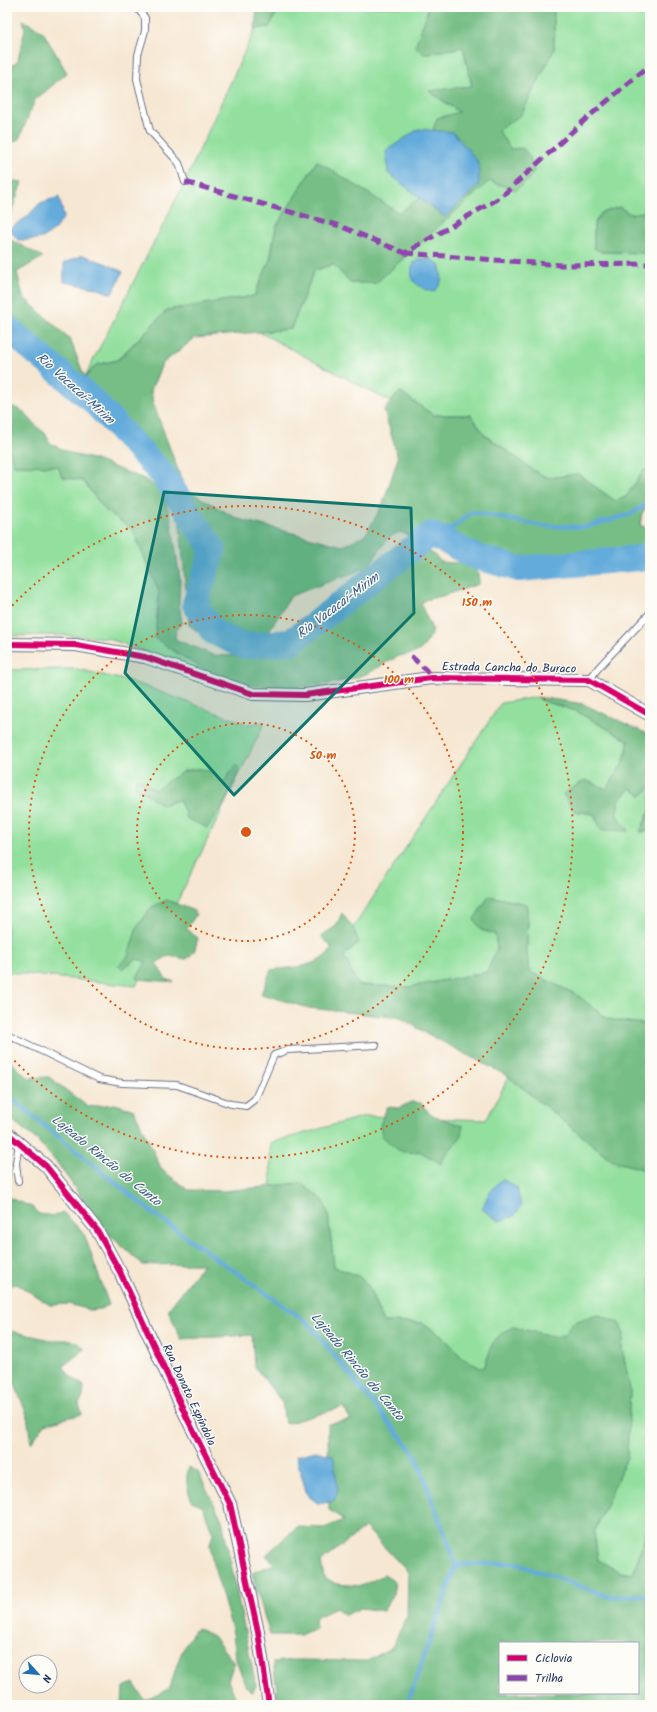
<svg xmlns="http://www.w3.org/2000/svg" width="657" height="1712" font-family="Kalam,sans-serif">
<style>
.green{fill:#93e09e;stroke:#57887e;fill-rule:evenodd}
.forest{fill:#76be85;stroke:#487672;fill-rule:evenodd}
.water{fill:#64abdb;stroke:#406d9c}
.lines{fill:none;stroke-linecap:round;stroke-linejoin:round}
.stream{stroke:#64abdb;stroke-width:4.5}
.river{stroke:#64abdb;stroke-width:26}
.service-casing{stroke:#686f87;stroke-width:8}
.minor-casing{stroke:#686f87;stroke-width:14}
.service{stroke:#fff;stroke-width:6}
.minor{stroke:#fff;stroke-width:12}
.quiet{stroke:#8e44ad;stroke-width:5;stroke-dasharray:10 5;stroke-linecap:butt}
.cycleway-casing{stroke:#fdfcf7;stroke-width:8}
.cycleway{stroke:#d6006c;stroke-width:6}
.marked{fill:#0f766e;fill-opacity:0.2;stroke:#0f766e;stroke-width:3;stroke-linejoin:round}
.ring{fill:none;stroke:#de5710;stroke-width:2;stroke-dasharray:2 4}
.labels{text-anchor:middle;dominant-baseline:central;stroke-width:3;stroke-linejoin:round;paint-order:stroke}
.street-label{font-size:12px;fill:#1b2f5e;stroke:#fdfcf7}
.water-label{font-size:13px;font-style:italic;fill:#355a8a;stroke:#fdfcf7}
.centre{fill:#de5710;stroke:#fdfcf7;stroke-width:2}
.ring-label{font-size:12px;text-anchor:middle;font-weight:bold;fill:#de5710;stroke:#fdfcf7;stroke-width:3;stroke-linejoin:round;paint-order:stroke}
</style>
<rect width="100%" height="100%" fill="#fdfcf7"/>
<filter id="ink" filterUnits="userSpaceOnUse"><feTurbulence type="fractalNoise" baseFrequency=".025" numOctaves="2"/><feDisplacementMap in="SourceGraphic" scale="8" xChannelSelector="R" yChannelSelector="G"/><feConvolveMatrix kernelMatrix="1 2 1 2 8 2 1 2 1" color-interpolation-filters="sRGB"/></filter>
<filter id="wash" filterUnits="userSpaceOnUse"><feTurbulence type="fractalNoise" baseFrequency=".012" numOctaves="4" result="noise"/><feDisplacementMap in="SourceGraphic" scale="16" xChannelSelector="R" yChannelSelector="G"/><feGaussianBlur stdDeviation="0.9" result="paint"/><feColorMatrix in="noise" values="0 0 0 0 0 0 0 0 0 0 0 0 0 0 0 0 0 1.4 0 .05"/><feComposite in="paint" operator="in"/></filter>
<g filter="url(#wash)">
<rect width="100%" height="100%" fill="#f6e7d2"/>
<g class="green">
<path d="M280 7H427L424 54 463 47 472 87 430 92 459 112 428 192 399 213 317 161 276 227 270 260 254 296 167 310 117 360 96 365 84 378 185 182 255 29 269 27Z"/>
<path d="M554 7H650V212L631 214 594 224V248L602 252 650 253V468L644 470 626 497 615 501 578 474 548 478 534 471 484 434 471 415H433L400 392 391 402 259 332 291 329 314 271 333 264 351 283H376L489 181 516 190 510 149 498 130 521 115 554 50Z"/>
<path d="M7 443 14 465 58 466 62 477 83 481 105 510 132 529 159 592 155 638 219 674 228 677 234 684 107 638 61 635 7 636Z"/>
<path d="M77 669 133 682 247 724 265 722 136 986 7 972V670ZM236 766 207 828 185 812 179 800 135 786 141 780 155 790 185 770 223 783Z"/>
<path d="M538 697 540 700 576 711 629 741 624 761 607 789 574 811 594 814 628 831 616 814 620 799 630 788 642 796 650 787V810L640 832 650 831V1025L607 1019 577 995 530 972C523 948 531 928 526 904L489 896 481 930 495 934 497 948 487 972 410 987 358 985 343 956 359 942 353 928 501 703Z"/>
<path d="M509 1077 613 1161 639 1168 650 1173V1520L634 1574 620 1572 598 1560 594 1533 627 1457 630 1389 622 1348 624 1334 552 1336 513 1327 493 1343 484 1368 472 1364 461 1357 444 1337 422 1323 383 1322 368 1285 358 1276 334 1267 328 1213 301 1183 271 1186 270 1143 365 1116 486 1120Z"/>
</g>
<g class="forest">
<path d="M257 7H280L269 27 255 29Z"/>
<path d="M427 7H554V50L521 115 498 130 510 149 523 148 530 157 534 171 527 181 516 190 489 181 376 283H351L333 264 314 271 291 329 195 338 162 364 151 390 153 403 185 489 238 519 343 546 366 534 383 504 398 458 384 410 400 392 433 415H471L484 434 534 471 548 478 578 474 615 501 626 497 644 470 650 468V503L642 513 640 525 650 529V554L578 564 481 563 400 532 389 537 368 567 291 596 269 631 245 641 207 639 189 625 179 515 156 476 124 448 105 413 79 404 19 341 7 331V238L43 257 17 272 23 297 70 339 85 378 96 365 118 360 167 310 254 296 270 260 276 227 317 161 399 213 428 192 431 136 437 118 459 112 429 91 472 86 463 47 424 54 415 46 428 11Z"/>
<path d="M23 20 43 32 67 73 35 100 19 139 7 146V71L18 60 25 29Z"/>
<path d="M7 180 22 182 7 224Z"/>
<path d="M619 207 631 214 649 211 650 253 602 252 594 248V224L601 213Z"/>
<path d="M7 404 24 412 37 427 45 433 49 441 53 445 75 455 93 459 144 479 156 487 162 495 170 513 180 579 179 603 182 623 176 630 175 639 213 655 238 656 278 638 289 627 313 618 330 600 375 570 395 546C412 538 430 549 441 562L470 564C478 569 479 575 479 584L442 596 424 600 421 605 433 631C429 638 425 648 417 652 412 655 404 654 399 656 387 661 376 670 364 675 322 690 278 689 234 684 223 672 216 676 204 669 186 660 171 649 155 638L159 592 132 529 105 510 83 481 62 477 58 466 14 465 7 443Z"/>
<path d="M538 697 583 704 650 735V787L642 796 630 788 620 799 616 814 629 831 601 830 594 814 574 811 563 794 585 780 607 789 624 761 629 741 576 711 540 700Z"/>
<path d="M236 765 240 769 223 806 207 828 186 818 185 812 179 800 162 805 135 786 136 779 141 780 155 790C173 778 189 762 212 772 216 774 219 780 223 783Z"/>
<path d="M650 810V831L640 832Z"/>
<path d="M489 896 526 904C531 927 523 949 530 972L577 995 607 1019 650 1025V1173L639 1168 613 1161 509 1077 424 1032 401 1018 309 1008 261 994 271 970C292 967 320 968 332 948L321 936 336 926 342 913 353 928 359 942 344 956 358 985 410 987 487 972 497 948 495 934 481 930 474 919Z"/>
<path d="M167 900 194 911 196 915 186 929 198 938 194 952 187 959 168 956 156 963 165 978 174 982 136 979 146 962 137 959 121 969 118 966 128 956 137 927 152 907Z"/>
<path d="M7 1058 28 1078 49 1077 88 1107 115 1104 134 1110 162 1170 188 1190 225 1191 301 1183 323 1200 328 1213 334 1267 359 1276 368 1285 383 1322 422 1323 444 1337 461 1357 472 1364 484 1368 493 1343 502 1333 513 1327 552 1336 565 1335 572 1323 597 1314 619 1323 624 1334 622 1348 630 1389 627 1457 594 1533 598 1560 620 1572 633 1574 650 1520V1705H279L273 1662 293 1660 368 1661 392 1647 407 1617 408 1572 365 1527 321 1562 324 1577 336 1584 361 1586 384 1575 395 1582 393 1594 383 1611 361 1608 345 1615 336 1608 315 1618 316 1628 300 1635H270L252 1574 254 1572 274 1564 266 1555 297 1527 324 1528 344 1520 329 1510 328 1424 351 1420 343 1407 285 1424 282 1402 254 1366 252 1335 181 1339 168 1310 203 1264 143 1265 105 1231 58 1164 37 1140 7 1116ZM500 1643H638V1693H500Z"/>
<path d="M411 1102 421 1103C431 1119 447 1120 463 1126L460 1138 442 1159 441 1164 419 1151C400 1156 396 1148 382 1136L380 1125 387 1107 399 1108Z"/>
<path d="M7 1152C12 1165 11 1178 7 1191Z"/>
<path d="M7 1197 32 1207 39 1214 54 1216 63 1212 84 1234 109 1305 100 1309 90 1310 69 1304 50 1305 17 1284 7 1286Z"/>
<path d="M7 1330 50 1340H70L78 1343 85 1349 63 1366 69 1375 84 1386 83 1396 79 1404 82 1414 45 1424 31 1443 27 1415 7 1364Z"/>
<path d="M189 1467 198 1472 222 1520 256 1686 252 1693 246 1687 236 1659 233 1633 212 1560 210 1544 213 1534 204 1509 201 1505 192 1501C187 1488 185 1480 189 1467Z"/>
<path d="M197 1628 213 1636 234 1663 228 1680 239 1705H122L123 1687 134 1683 145 1701 170 1688C176 1666 182 1645 197 1628Z"/>
</g>
<g class="water">
<path d="M418 129 453 132 476 159 479 167V185L445 217 388 173 386 151Z"/>
<path d="M59 197 64 217C49 239 43 240 18 240L9 229 27 217 40 203Z"/>
<path d="M83 255 107 264 123 272 112 294 96 288 64 282V263Z"/>
<path d="M418 259H431L439 264C442 276 444 284 433 292L424 289 413 281C411 271 410 267 418 259Z"/>
<path d="M502 1179 517 1188 521 1206 514 1216 499 1221 482 1209 489 1193Z"/>
<path d="M316 1451 333 1456 338 1489 334 1501 319 1504 307 1495 296 1456Z"/>
</g>
<g class="lines">
<g class="stream">
<path d="M431 534 442 529 452 528 472 512 543 526 586 527 631 514 650 502"/>
<path d="M7 1095 158 1217 308 1323 416 1456 456 1565 407 1705"/>
<path d="M456 1565 515 1563 609 1597 650 1595"/>
</g>
<path class="river" d="M7 328 91 399 163 475 213 549 195 604 213 632 244 646 291 642 431 534 474 556 519 569 650 557"/>
</g>
</g>
<g filter="url(#ink)">
<g class="lines">
<g class="service-casing">
<g id="service">
<path d="M133 7 139 10 145 18V31L138 55 137 79 150 131 179 163 185 182"/>
<path d="M589 680 599 667 650 613"/>
<path d="M7 1034 99 1079 122 1083 177 1085 231 1104 246 1106 255 1099 274 1055 288 1050 376 1045"/>
<path d="M18 1181 16 1163 19 1143"/>
</g>
</g>
<g class="minor-casing">
<g id="minor">
<path d="M7 644 76 645 145 657 253 694 305 695 431 678 589 680 650 715"/>
<path d="M7 1133 46 1166 97 1230 120 1272 188 1420 230 1504 258 1632 269 1705"/>
</g>
</g>
<use href="#service" class="service"/>
<use href="#minor" class="minor"/>
<g class="quiet">
<path d="M185 182 340 226 405 253 501 197 587 118 650 65"/>
<path d="M405 253 561 265 650 264"/>
<path d="M411 656 426 670 431 678"/>
</g>
<g class="cycleway-casing">
<g id="cycleway">
<path d="M7 644 76 645 145 657 253 694 305 695 431 678 589 680 650 715"/>
<path d="M7 1133 46 1166 97 1230 120 1272 188 1420 230 1504 258 1632 269 1705"/>
</g>
</g>
<use href="#cycleway" class="cycleway"/>
</g>
</g>
<path class="marked" d="M164 492 411 508 414 613 234 795 125 673Z"/>
<g class="ring">
<circle cx="246" cy="832" r="109"/>
<circle cx="246" cy="832" r="217"/>
<path d="M8 610A326 326 0 1 1 8 1054"/>
</g>
<g class="labels">
<g class="street-label">
<text transform="translate(509 668) rotate(1)">Estrada Cancha do Buraco</text>
<text transform="translate(189 1395) rotate(65)">Rua Donato Espíndola</text>
</g>
<g class="water-label">
<text transform="translate(75 389) rotate(42)">Rio Vacacaí-Mirim</text>
<text transform="translate(338 606) rotate(-37)">Rio Vacacaí-Mirim</text>
<text transform="translate(106 1161) rotate(39)">Lajeado Rincão do Canto</text>
<text transform="translate(357 1367) rotate(50)">Lajeado Rincão do Canto</text>
</g>
</g>
<circle cx="246" cy="832" r="6" class="centre"/>
<g class="ring-label">
<text x="477" y="606">150 m</text>
<text x="399" y="683">100 m</text>
<text x="323" y="759">50 m</text>
</g>
<rect width="657" height="1712" fill="none" stroke="#fdfcf7" stroke-width="24"/>
<rect x="499" y="1642" width="140" height="52" fill="#fdfcf7" stroke="#a3aaba"/>
<rect x="507" y="1655" width="20" height="6" fill="#d6006c" stroke="#a3aaba"/>
<text x="535" y="1662" font-size="12" fill="#1b2f5e">Ciclovia</text>
<rect x="507" y="1675" width="20" height="6" fill="#8e44ad" stroke="#a3aaba"/>
<text x="535" y="1682" font-size="12" fill="#1b2f5e">Trilha</text>
<g transform="translate(38 1674) rotate(117)"><circle r="19" fill="#fdfcf7" stroke="#a3aaba"/>
<path d="M0-3L7 15L0 10L-7 15Z" fill="#1f6fb2"/>
<text y="-6" font-size="11" font-weight="bold" text-anchor="middle" fill="#1b2f5e">N</text>
</g>
</svg>
